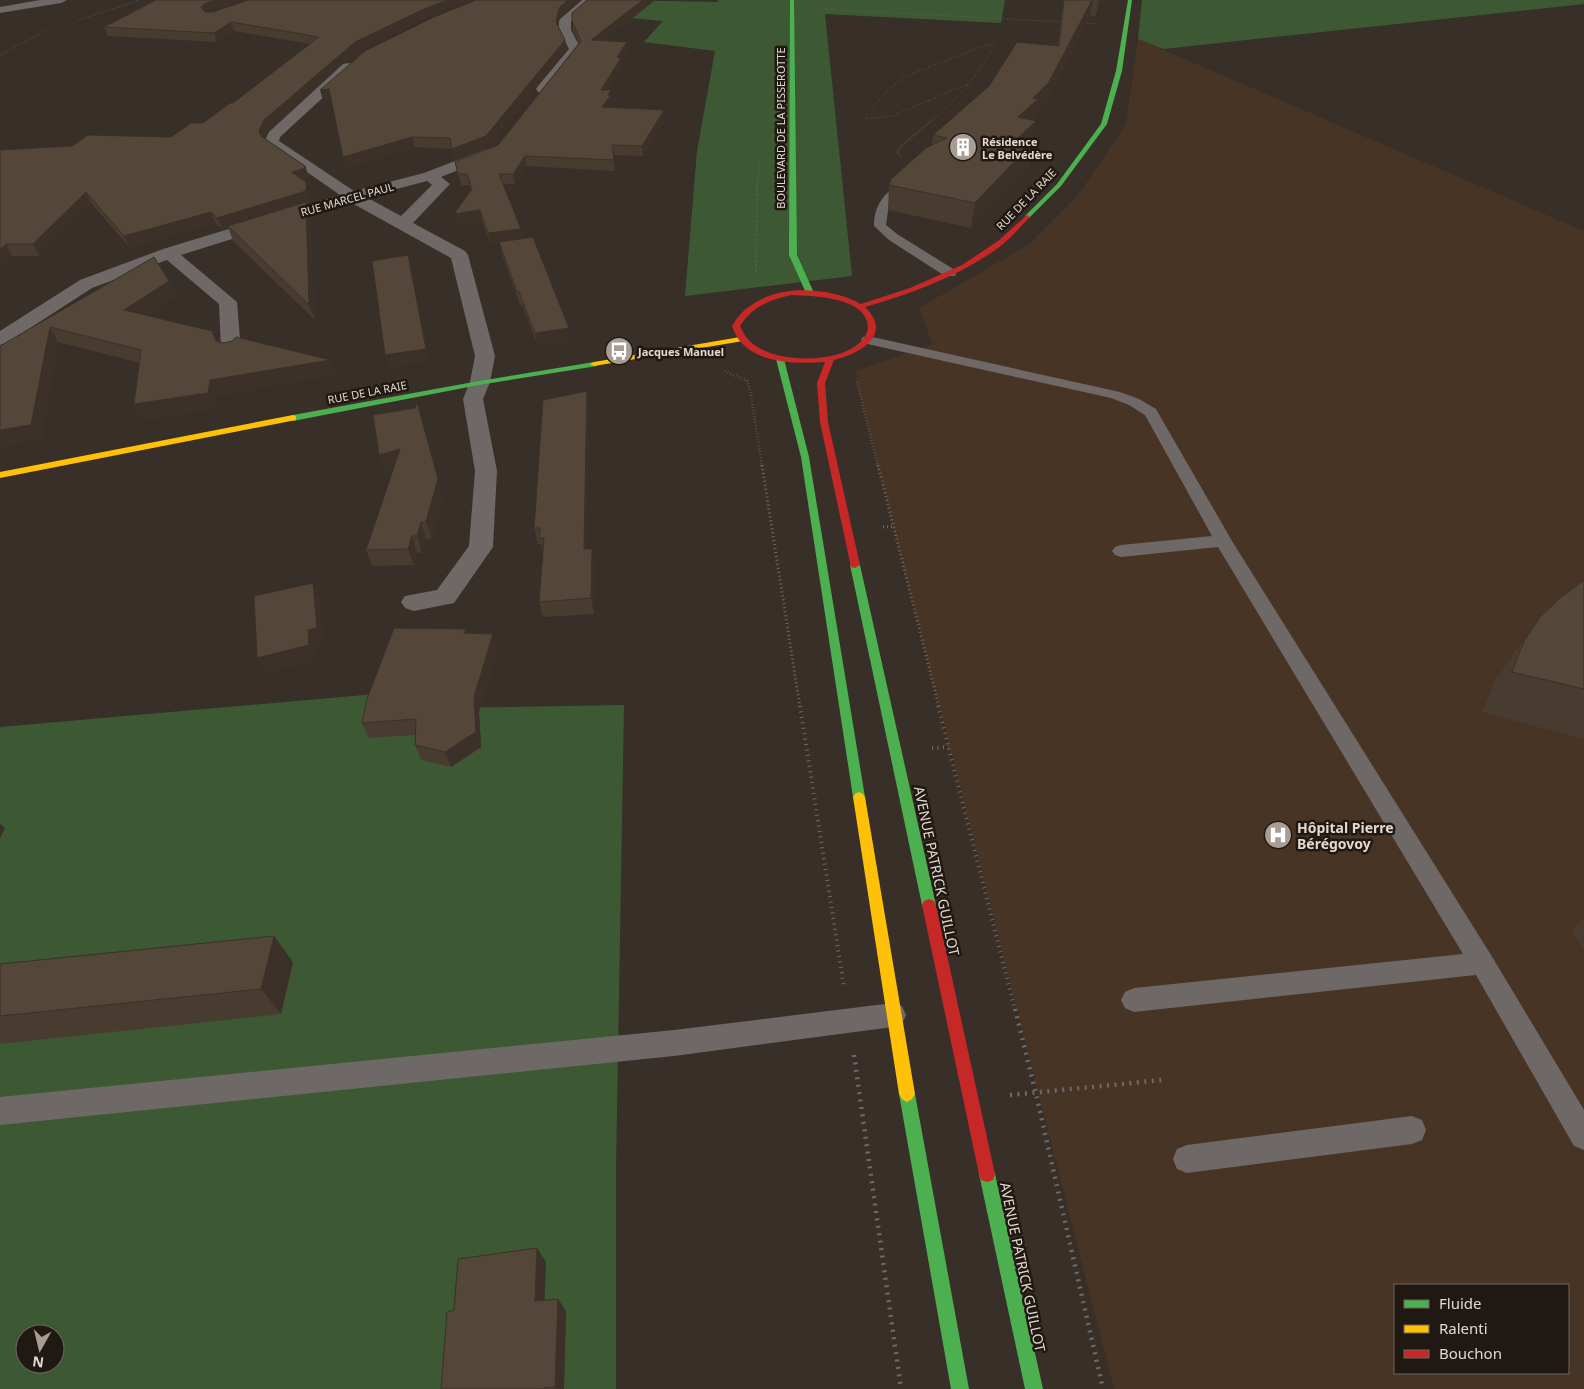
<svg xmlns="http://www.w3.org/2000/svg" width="1584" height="1389" font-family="'Noto Sans',sans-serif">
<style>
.built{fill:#483424;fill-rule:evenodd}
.green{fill:#3d5933;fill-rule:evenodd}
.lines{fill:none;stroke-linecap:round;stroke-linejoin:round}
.path-far5{stroke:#6e6a68;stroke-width:1;stroke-dasharray:0.5 2;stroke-linecap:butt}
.path-far4{stroke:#6e6a68;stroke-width:2;stroke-dasharray:0.5 2;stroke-linecap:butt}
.path-far3{stroke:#6e6a68;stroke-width:2.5;stroke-dasharray:0.5 2.5;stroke-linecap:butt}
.path-far2{stroke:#6e6a68;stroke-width:3;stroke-dasharray:1 3;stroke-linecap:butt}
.path-far1{stroke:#6e6a68;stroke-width:4;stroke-dasharray:1 4.5;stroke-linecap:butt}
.path{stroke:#6e6a68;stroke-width:4.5;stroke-dasharray:2 5.5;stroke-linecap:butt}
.lane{fill:#6e6867;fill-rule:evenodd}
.street{fill:#6e6867;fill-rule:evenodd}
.fast{fill:#4caf50;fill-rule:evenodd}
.slow{fill:#ffc107;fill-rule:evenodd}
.jam{fill:#c62828;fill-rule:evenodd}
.wall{fill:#483c31}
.shaded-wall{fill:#3b3128}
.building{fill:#544639;stroke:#3b3128}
.labels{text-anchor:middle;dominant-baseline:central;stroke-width:5;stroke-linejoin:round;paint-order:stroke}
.far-street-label{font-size:11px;fill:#e3d8d0;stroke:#201812}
.far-poi-label{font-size:11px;font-weight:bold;fill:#e3d8d0;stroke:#201812;text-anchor:start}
.poi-label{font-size:14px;font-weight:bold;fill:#e3d8d0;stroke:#201812;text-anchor:start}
.street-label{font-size:14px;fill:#e3d8d0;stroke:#201812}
</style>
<rect width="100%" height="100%" fill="#382f28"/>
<path class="built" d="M1138 39 1584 231V1389H1114L857 384 856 371 932 344 919 308 1028 245 1078 195 1126 124ZM1395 1285H1568V1373H1395Z"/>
<g class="green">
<path d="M610 0 718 2V0H1005L1001 23 825 14 852 276 685 296 697 151 715 51 644 42 663 21 587 14Z"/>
<path d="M1142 0H1584V4L1163 49 1138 39Z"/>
<path d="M376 694 442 708 624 705 616 1169V1389H0V727ZM25 1334H55V1364H25Z"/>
</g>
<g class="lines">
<g class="path-far5">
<path d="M820 9 1064 22"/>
<path d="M79 20 140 0"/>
<path d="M1082 23 1099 24"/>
<path d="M0 55 49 29"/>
<path d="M930 122C956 100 978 77 994 46L988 44 904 77 887 91 866 115V119L892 116 968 84"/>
</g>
<g class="path-far4">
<path d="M901 157 897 152 899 148 931 121"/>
<path d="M756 272 757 185 760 157"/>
</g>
<g class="path-far3">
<path d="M725 371 747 381 751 394 762 467"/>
<path d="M857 382 878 467"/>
</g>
<g class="path-far2">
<path d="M762 465 800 707"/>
<path d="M878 465 939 707"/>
<path d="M883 527 894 526"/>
</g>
<g class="path-far1">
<path d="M800 706 844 987"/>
<path d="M938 706 1015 1010"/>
<path d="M932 748 949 747"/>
</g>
<g class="path">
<path d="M1015 1009 1036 1094 1103 1389"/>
<path d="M854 1055 901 1389"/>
<path d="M1010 1095 1162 1080"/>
</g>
<g class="lane">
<path d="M909 177 915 180 889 204 886 225 897 234 955 270 956 273 955 276H945L889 240 874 226C874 202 887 192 905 178Z"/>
<path d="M868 336 1120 392 1139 399 1156 409 1232 541 1491 955 1584 1110V1150L1574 1146 1476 975 1134 1012 1125 1008 1121 1000 1125 992 1134 988 1463 954 1218 547 1121 557 1115 555 1112 551 1115 547 1121 545 1212 536 1145 415 1129 405 1111 398 863 343 861 340 863 337Z"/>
<path d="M893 1003 902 1006 906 1015 902 1024 893 1027 674 1056 0 1125V1097L674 1030Z"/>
<path d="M1412 1116 1422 1120 1426 1130 1422 1140 1412 1144 1187 1173 1177 1169 1173 1159 1177 1149 1187 1145Z"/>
</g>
<g class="street">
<path d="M40 0H67L61 3 0 13V7Z"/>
<path d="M582 0H595L571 21V30L581 49 548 92H538L536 89 538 86 569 49 559 30V20Z"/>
<path d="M348 63 353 64 354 67 353 70 280 137 279 141 354 191 424 173 486 149H496L498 152 496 155 441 177 450 184 413 223 465 251 468 255 495 356 490 382 483 399 497 471 493 547 454 603 414 611 405 608 401 602 405 596 437 590 469 546 475 471 463 399 470 382 475 356 451 258 350 202 181 255 237 302 241 351 238 355 231 357 224 355 221 351 219 304 167 260 92 288 7 343 0 345V331L80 280 163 249 340 195 264 142 269 132 343 64ZM427 181 432 185 401 216 366 197Z"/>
</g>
<g class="fast">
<path d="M790 0H794L797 255 814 293 810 295 806 293 789 255Z"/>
<path d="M1128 0H1132L1122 71 1107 124 1061 186 1029 218H1025V216L1057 184 1101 124 1116 71Z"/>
<path d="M777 357 784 359 809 457 865 797 863 800 859 802 855 800 853 797 801 457 776 359Z"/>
<path d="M594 362 598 364 597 366 479 385 293 421 289 418 293 415 479 381Z"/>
<path d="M855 562 860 565 936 905 934 909 929 911 924 909 922 905 850 565Z"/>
<path d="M907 1086 912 1089 915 1094 969 1389H951L899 1094 902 1089Z"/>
<path d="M987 1166 993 1168 995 1174 1043 1389H1025L979 1174 981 1168Z"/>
</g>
<g class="slow">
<path d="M740 337H743V341L594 366 590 364 594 362Z"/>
<path d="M293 415 296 416V420L0 478V472Z"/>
<path d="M859 792 863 794 865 797 915 1094 912 1099 907 1102 902 1099 899 1094 853 797 855 794Z"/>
</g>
<g class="jam">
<path d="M1027 215 1030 217 1029 218C1020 227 1012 237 1002 245 961 276 913 293 865 307 894 335 859 354 834 360L825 383 828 422 860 565 855 568 851 567 820 422 817 383 825 362C798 364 758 364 739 340 736 336 734 331 732 326 737 318 742 311 750 306 779 284 829 287 861 304L910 288 962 265 998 241ZM792 295C814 296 859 297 867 321 870 330 865 339 858 344 836 363 780 363 756 346 748 341 744 335 740 326 752 307 770 299 792 295Z"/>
<path d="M929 899 934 901 936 905 995 1174 993 1180 987 1182 981 1180 979 1174 922 905 924 901Z"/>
</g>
</g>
<g class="wall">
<path d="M248 0H471L426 18 357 51 268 131 264 138 305 166 309 176V179L303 180 309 193 310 202 306 203 310 216 315 320 233 241 228 227 222 229 215 223 130 248 91 203 39 256H12L0 268V150L72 146 171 137 203 123 233 103 310 44 234 31 217 42 108 36 104 27 213 12Z"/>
<path d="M476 0H579L560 17 558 26 565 40 567 49 488 146 455 159 452 149 415 147 346 168 331 99 323 100Z"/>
<path d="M587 0H655L604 41 628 51 621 62 622 67 608 90H611L612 105 610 107 664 110 665 120 643 156 613 155 615 171 526 166 515 184H503L523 238 571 341 538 346 522 305H520L502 255 500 243 490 244 482 221 457 225 454 214 472 191 469 185H461L455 162 498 145 579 43 573 30 572 21Z"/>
<path d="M1063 0H1099L1096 16H1090L1045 105 1035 115 1032 144 1031 145 1027 169 971 228 888 210 889 185 932 146 933 135 1058 46Z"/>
<path d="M169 281 176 296 147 315 217 341 337 375 217 396 216 409 143 420 134 404 140 363 58 342 41 440 0 346Z"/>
<path d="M587 391 589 406 587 549 595 564 594 614 543 617 539 602 543 553 541 544H538L534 528Z"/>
<path d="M379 455 443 495 432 538 426 539 422 553H417L414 565 372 566 366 550 394 468 384 471Z"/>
<path d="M1584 580V739L1482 712 1494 682 1510 659 1540 617Z"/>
<path d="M467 633 497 649 479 712 481 747 451 767 421 760 415 745V735L369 738 362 723Z"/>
<path d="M1584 919V949L1571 931Z"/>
<path d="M293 962 281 1014 0 1044V964Z"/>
<path d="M546 1262 544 1300 558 1299 566 1311 564 1389H441L454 1310Z"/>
</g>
<g class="shaded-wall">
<path d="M105 0H118L106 2Z"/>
<path d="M217 0H244L207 13 204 17 201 8 204 4Z"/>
<path d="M448 0H471L426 18 357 51 268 131 262 141 259 131 264 120 355 42 424 9Z"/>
<path d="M568 0H579L560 17 557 31 556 22 559 8Z"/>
<path d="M643 0H655L593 50 591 40Z"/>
<path d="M1092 0H1093L1090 16 1045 105 1035 115 1034 122 1018 117 1033 98Z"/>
<path d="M231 22 234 31 217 42 214 33Z"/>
<path d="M565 40 567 49 488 146 455 159 452 149Z"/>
<path d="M627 42 628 51 621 62 622 67 602 100 601 90 617 57Z"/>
<path d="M329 89 332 99 323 100 320 90Z"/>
<path d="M611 90 612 105 603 117 602 107Z"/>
<path d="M664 110 665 120 643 156 642 146Z"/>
<path d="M1036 121 1027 169 971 228 975 203 1015 141Z"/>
<path d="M412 137 415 147 346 168 343 157Z"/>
<path d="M525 156 526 166 515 184 513 174Z"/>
<path d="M305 166 309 179 295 183 292 172Z"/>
<path d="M306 182 309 193 310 202 306 203 310 216 315 320 309 305 306 204 222 229 217 218Z"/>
<path d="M86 192 91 203 39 256 33 244Z"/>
<path d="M480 210 482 221 457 225 454 214Z"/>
<path d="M211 212 215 223 130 248 124 236Z"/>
<path d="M521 229 523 240 490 244 488 233Z"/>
<path d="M6 244 12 256 0 268V250Z"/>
<path d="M408 255 411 268 430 362 389 369 385 355Z"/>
<path d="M169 281 176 296 132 325 124 310Z"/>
<path d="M50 327 58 342 41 440 0 448V430Z"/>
<path d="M569 328 571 341 538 346 535 333Z"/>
<path d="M331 360 337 375 217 396 216 409 143 420 134 404 210 380Z"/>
<path d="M587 391 589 406 587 565 584 549Z"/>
<path d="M421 418 443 495 432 538 426 522Z"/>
<path d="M400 449 406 465 384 471 379 455Z"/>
<path d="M421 522 426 539 422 553 417 536Z"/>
<path d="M412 536 417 553 414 565 408 549Z"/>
<path d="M592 549 595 564 594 614 591 598Z"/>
<path d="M313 583 320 599 324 644 315 646 317 661 266 674 257 658 308 630Z"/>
<path d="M493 634 497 649 479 712 481 747 451 767 445 752 474 697Z"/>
<path d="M0 824 5 828 0 838Z"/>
<path d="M274 936 293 962 281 1014 261 989Z"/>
<path d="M537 1248 546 1262 544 1314 535 1301Z"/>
<path d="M558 1299 566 1311 564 1389H557L555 1387Z"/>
</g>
<g class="building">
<path d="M156 0H217L204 4 201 8 205 12H213L248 0H448L424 9 355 42 264 120 259 131 261 136 305 166V168L292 172 306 182V191L217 218 211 212 124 236 86 192 33 244H6L0 250V150L72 146 88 135 171 137 191 123H203L230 103H233L319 37 231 22 214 33 104 27Z"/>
<path d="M476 0H568L559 8 556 22 565 40 486 136 452 149 450 138 412 137 343 157 329 89 320 90 365 51 434 17Z"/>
<path d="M587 0H643L591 40 627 42 617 57 621 58 601 90H611L608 95H611L602 107 664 110 642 146 612 145 614 160 525 156 513 174H499L521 229 488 233 480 210 454 214 472 189 467 174H458L455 162 498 145 581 41 572 21V13Z"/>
<path d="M1064 0H1092L1049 82 1033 98 1038 99 1018 117 1036 121 1015 141 1031 144 975 203 889 185 891 179 926 148 947 138 933 135 989 86 1017 42 1059 46Z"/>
<path d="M306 202 309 305 228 226Z"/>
<path d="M533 237 569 328 535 333 519 292H517L499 242Z"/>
<path d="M408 255 426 349 385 355 372 261Z"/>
<path d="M154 257 169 281 124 310 212 331 216 341 224 343 232 341 236 337 331 360 210 380 208 393 134 404 141 350 50 327 31 425 0 430V346Z"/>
<path d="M587 391 584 549H592L591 598 539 602 544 538H539L540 528H534L543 400Z"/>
<path d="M417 402 438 479 426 522H421L417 536H412L408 549 366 550 400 449 379 455 373 415 415 408Z"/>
<path d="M1584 580V689L1512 672 1524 641 1540 617 1560 598Z"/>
<path d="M313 583 317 628 308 630 309 645 257 658 254 596Z"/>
<path d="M394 628 466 629 464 633 493 634 474 697 476 732 445 752 415 745 416 719 362 723 367 699Z"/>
<path d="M274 936 261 989 0 1016V964Z"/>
<path d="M537 1248 535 1301 558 1299 555 1387 544 1388V1389H441L447 1312 454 1310 458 1259Z"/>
</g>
<defs>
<g id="building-disc" transform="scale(1.4375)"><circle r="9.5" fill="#a79d95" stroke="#201812"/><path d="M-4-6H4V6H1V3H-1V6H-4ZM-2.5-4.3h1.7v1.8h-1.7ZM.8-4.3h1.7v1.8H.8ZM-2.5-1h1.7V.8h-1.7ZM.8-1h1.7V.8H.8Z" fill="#fff"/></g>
<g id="bus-disc" transform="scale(1.4375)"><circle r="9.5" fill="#a79d95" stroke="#201812"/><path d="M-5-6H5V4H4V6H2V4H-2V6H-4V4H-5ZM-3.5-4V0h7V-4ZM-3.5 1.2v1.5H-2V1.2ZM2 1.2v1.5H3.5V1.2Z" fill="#fff"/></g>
<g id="hospital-disc" transform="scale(1.4375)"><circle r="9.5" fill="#a79d95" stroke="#201812"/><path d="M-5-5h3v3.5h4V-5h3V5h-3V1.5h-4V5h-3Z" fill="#fff"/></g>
</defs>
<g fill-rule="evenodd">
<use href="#building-disc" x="963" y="147"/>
<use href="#bus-disc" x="619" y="351"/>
<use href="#hospital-disc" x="1278" y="835"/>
</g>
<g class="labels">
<g class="far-street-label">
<text transform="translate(780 128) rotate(-90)">BOULEVARD DE LA PISSEROTTE</text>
<text transform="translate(347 199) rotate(-16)">RUE MARCEL PAUL</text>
<text transform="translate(1026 199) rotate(-46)">RUE DE LA RAIE</text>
<text transform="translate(367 392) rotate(-11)">RUE DE LA RAIE</text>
</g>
<g class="far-poi-label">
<text x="982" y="141">Résidence<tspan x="982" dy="13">Le Belvédère</tspan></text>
<text x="638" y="351">Jacques Manuel</text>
</g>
<g class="poi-label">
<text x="1297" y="827">Hôpital Pierre<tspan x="1297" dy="16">Bérégovoy</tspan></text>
</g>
<g class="street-label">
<text transform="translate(937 871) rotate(78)">AVENUE PATRICK GUILLOT</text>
<text transform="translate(1023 1267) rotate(78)">AVENUE PATRICK GUILLOT</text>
</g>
</g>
<rect x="1394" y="1284" width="175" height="90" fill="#201812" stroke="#6e655e"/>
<rect x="1404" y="1300" width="25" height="8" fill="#4caf50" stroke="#6e655e"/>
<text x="1439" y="1309" font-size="15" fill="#e3d8d0">Fluide</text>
<rect x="1404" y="1325" width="25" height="8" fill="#ffc107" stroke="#6e655e"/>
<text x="1439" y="1334" font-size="15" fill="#e3d8d0">Ralenti</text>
<rect x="1404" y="1350" width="25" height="8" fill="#c62828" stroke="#6e655e"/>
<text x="1439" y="1359" font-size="15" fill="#e3d8d0">Bouchon</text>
<g transform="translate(40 1349) rotate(188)"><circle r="24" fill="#201812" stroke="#6e655e"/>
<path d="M0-4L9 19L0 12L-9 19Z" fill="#a79d95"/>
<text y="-8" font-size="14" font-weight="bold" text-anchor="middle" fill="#e3d8d0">N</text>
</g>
</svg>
